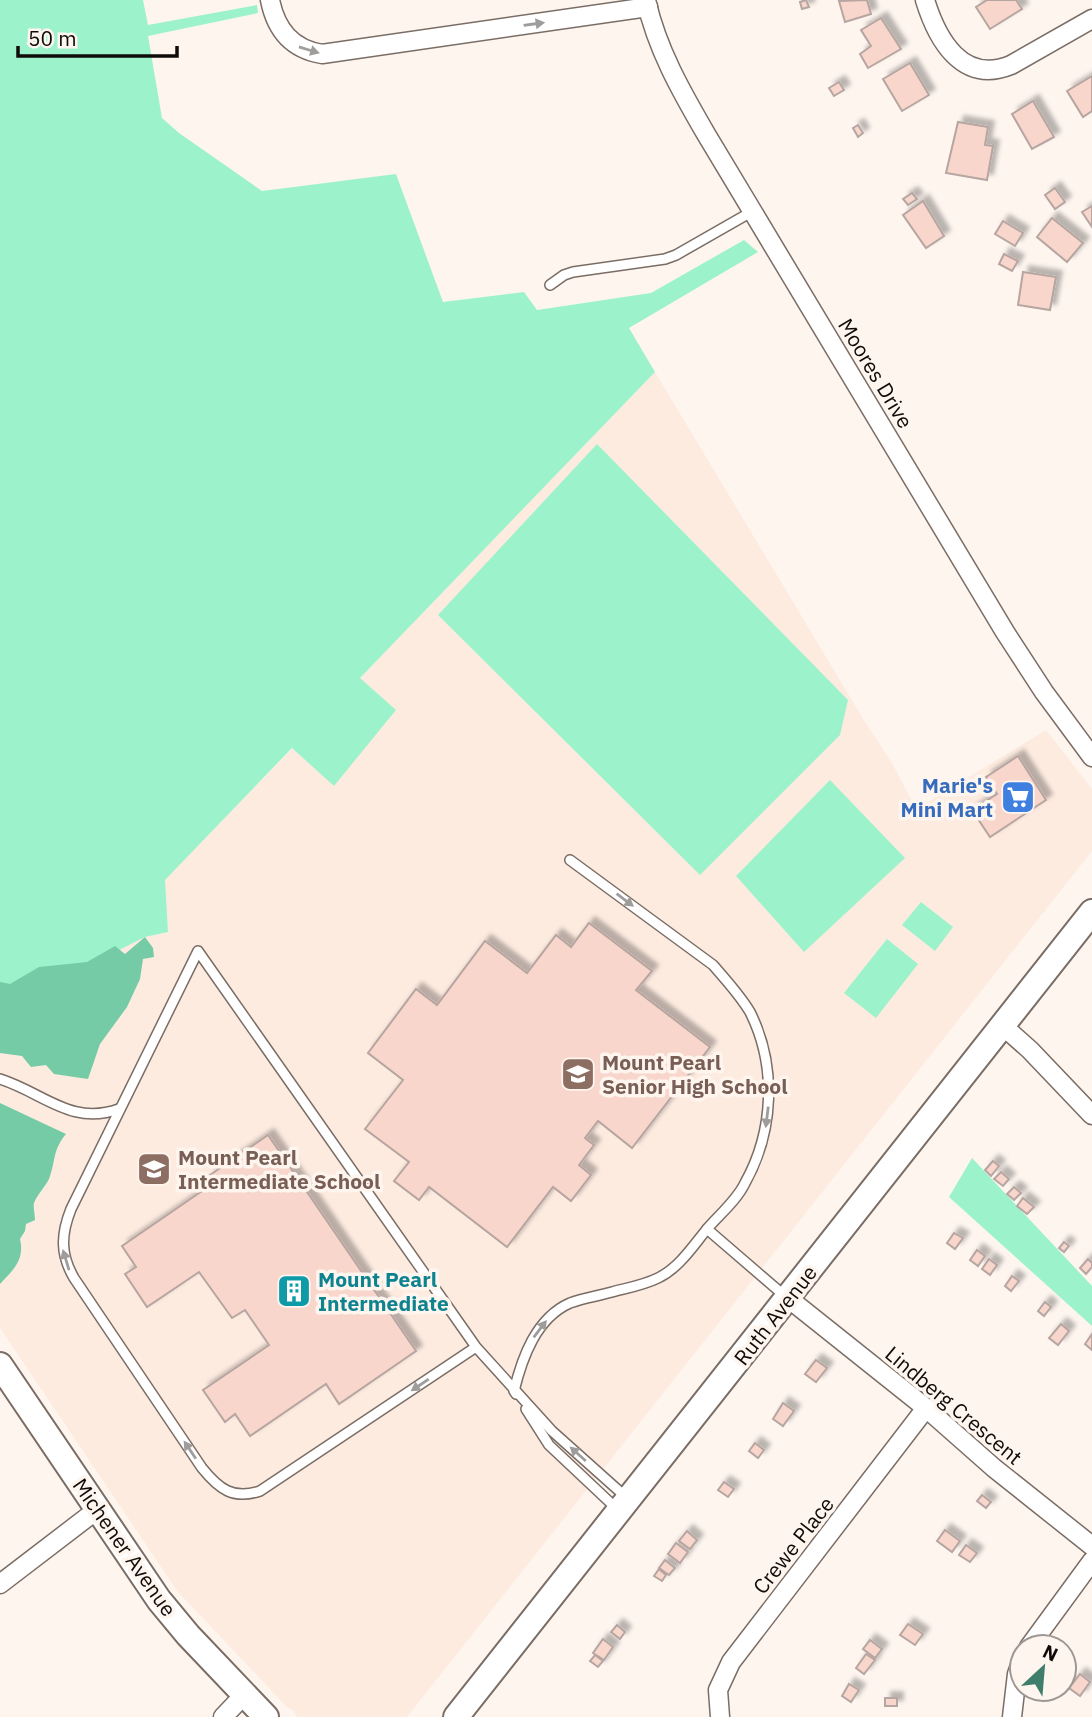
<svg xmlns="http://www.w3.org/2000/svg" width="1092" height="1717" font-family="'IBM Plex Sans',sans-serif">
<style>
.built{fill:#fdebe0}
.green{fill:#9cf3cb}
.forest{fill:#74cba5}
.building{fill:#f8d6cb;stroke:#b6a5a0;stroke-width:2;filter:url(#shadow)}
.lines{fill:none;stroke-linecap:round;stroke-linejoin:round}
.lane-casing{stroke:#7a6d65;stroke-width:12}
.street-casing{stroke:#7a6d65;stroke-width:21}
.secondary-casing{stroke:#7a6d65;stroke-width:28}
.lane{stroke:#fff;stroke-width:9}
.street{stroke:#fff;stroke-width:18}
.secondary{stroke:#fff;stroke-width:24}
.oneway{fill:#9f9d9c}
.labels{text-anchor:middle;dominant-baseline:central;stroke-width:7;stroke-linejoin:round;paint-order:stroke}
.street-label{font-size:21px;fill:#0f0b08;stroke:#fef5ef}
.shop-label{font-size:21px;font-weight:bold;fill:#366cbe;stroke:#fef5ef;text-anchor:end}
.education-label{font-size:21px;font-weight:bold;fill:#785e54;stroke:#fef5ef;text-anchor:start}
.culture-label{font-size:21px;font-weight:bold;fill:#0d838f;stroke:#fef5ef;text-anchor:start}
</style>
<defs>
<filter id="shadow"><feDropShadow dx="6" dy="-6" stdDeviation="2" flood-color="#0004"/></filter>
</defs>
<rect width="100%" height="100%" fill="#fef5ef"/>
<path class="built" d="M655 372 865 722 892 763 916 809 1046 730 1092 789V851L407 1717H297L294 1711 287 1707 178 1592 0 1328V1010L145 937 168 932 164 880 293 748 334 786 360 678Z"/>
<g class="green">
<path d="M0 0H143L148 25 257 5 258 13 148 36 162 118 179 133 262 191 396 174 443 302 524 292 537 310 651 293 744 240 758 252 629 328 655 372 360 678 396 710 334 786 292 748 165 880 168 932 145 937 0 1010Z"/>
<path d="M597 444 848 700 840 735 700 875 438 615Z"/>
<path d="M830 780 905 858 804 952 736 876Z"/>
<path d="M921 902 953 927 935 951 902 925Z"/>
<path d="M887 939 918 964 876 1018 844 993Z"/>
<path d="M972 1158 1092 1286V1326L949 1197Z"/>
</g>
<g class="forest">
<path d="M145 937 153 948 154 957 143 959 140 979 127 1007 100 1044 88 1079 54 1074 46 1065 31 1067 22 1056 0 1053V982L10 984 39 967 87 962 115 946 125 954Z"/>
<path d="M0 1103 66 1134C52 1151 56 1161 49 1179 45 1187 37 1195 34 1203 33 1207 35 1215 35 1220L26 1224 25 1231 20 1239C25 1260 13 1270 0 1284Z"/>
</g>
<g class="building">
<path d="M806 0 809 7 802 9 800 2Z"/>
<path d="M867 0 871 14 845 22 839 1Z"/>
<path d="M987 0H1016L1022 9 990 29 976 7Z"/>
<path d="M881 18 901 49 868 68 860 54 871 46 861 30Z"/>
<path d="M910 63 929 95 902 111 883 79Z"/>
<path d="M1092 76V111L1083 117 1067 91Z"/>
<path d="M839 82 844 90 834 96 829 88Z"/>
<path d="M1033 101 1054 137 1032 149 1012 114Z"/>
<path d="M958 122 988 127 985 145 993 146 987 180 946 173Z"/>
<path d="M858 125 863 133 858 137 853 128Z"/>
<path d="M1055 188 1065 202 1055 209 1045 195Z"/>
<path d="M912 193 917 199 908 205 903 199Z"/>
<path d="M923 201 944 236 926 248 903 215Z"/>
<path d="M1092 206V227L1082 212Z"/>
<path d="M1052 218 1083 243 1067 262 1037 237Z"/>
<path d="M1003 221 1023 233 1015 246 995 234Z"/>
<path d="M1004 254 1018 261 1012 271 999 264Z"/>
<path d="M1023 272 1056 277 1050 310 1018 305Z"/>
<path d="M1018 756 1046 800 990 837 972 810 997 794 986 777Z"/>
<path d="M589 923 652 971 636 990 710 1047 632 1148 598 1121 585 1138 594 1145 579 1165 591 1175 571 1201 553 1187 507 1247 429 1187 419 1200 394 1181 409 1162 365 1129 403 1080 368 1053 416 989 437 1005 485 941 527 973 556 935 571 947Z"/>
<path d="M268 1135 416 1351 339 1404 326 1384 250 1436 235 1414 225 1422 203 1390 269 1345 245 1310 232 1318 199 1272 147 1307 125 1274 136 1267 122 1246 215 1182 210 1175Z"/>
<path d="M993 1161 999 1166 991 1176 985 1170Z"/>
<path d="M1001 1172 1009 1179 1003 1186 994 1179Z"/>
<path d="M1014 1187 1021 1193 1014 1200 1007 1194Z"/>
<path d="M1023 1198 1034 1207 1027 1214 1017 1206Z"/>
<path d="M954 1233 963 1238 955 1249 947 1243Z"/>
<path d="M1064 1242 1069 1246 1064 1252 1059 1248Z"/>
<path d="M977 1250 985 1256 978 1266 970 1260Z"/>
<path d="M989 1259 997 1265 990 1275 982 1269Z"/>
<path d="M1088 1259 1092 1263V1267L1086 1274 1080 1268Z"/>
<path d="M1012 1276 1019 1281 1011 1291 1005 1286Z"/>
<path d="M1045 1302 1051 1307 1044 1316 1038 1311Z"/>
<path d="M1061 1324 1069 1331 1058 1345 1049 1338Z"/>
<path d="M1092 1334V1350L1085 1344Z"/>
<path d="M816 1360 827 1368 816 1382 805 1374Z"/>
<path d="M783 1403 794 1411 783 1426 773 1419Z"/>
<path d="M755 1443 764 1450 758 1458 749 1451Z"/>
<path d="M724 1482 734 1489 728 1497 718 1490Z"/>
<path d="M982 1495 991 1502 986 1508 977 1501Z"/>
<path d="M945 1530 960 1541 952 1552 937 1541Z"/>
<path d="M687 1531 697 1540 690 1549 679 1541Z"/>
<path d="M676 1543 688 1552 680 1563 668 1554Z"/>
<path d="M966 1545 977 1553 970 1562 959 1555Z"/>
<path d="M665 1560 675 1568 669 1575 659 1568Z"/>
<path d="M659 1569 666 1575 662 1581 654 1576Z"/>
<path d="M908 1624 923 1634 915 1645 900 1635Z"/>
<path d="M617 1625 625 1632 620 1639 611 1632Z"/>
<path d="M603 1639 613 1647 604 1660 593 1653Z"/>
<path d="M870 1640 882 1649 875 1658 863 1649Z"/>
<path d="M866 1654 875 1660 864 1674 856 1668Z"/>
<path d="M595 1655 603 1661 598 1667 590 1661Z"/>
<path d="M1080 1674 1090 1682 1080 1696 1069 1688Z"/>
<path d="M849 1684 859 1690 851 1702 842 1696Z"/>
<rect x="885" y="1698" width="12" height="8"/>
</g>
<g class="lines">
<g class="lane-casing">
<g id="lane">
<path d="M550 285 564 275 573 272 665 259 676 255 753 211"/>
<path d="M570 860 713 965C726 980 740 995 750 1012 777 1066 774 1131 745 1183 737 1200 720 1214 707 1229L786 1297"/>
<path d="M0 1079C44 1093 71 1126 119 1109"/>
<path d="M476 1347 260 1491C233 1500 219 1489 202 1468L74 1278C60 1254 61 1234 71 1209L198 951 476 1347 552 1431 627 1498"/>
<path d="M516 1394 514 1391C522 1358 536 1318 570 1303 583 1298 598 1296 612 1292 627 1288 644 1285 658 1278 679 1268 693 1246 707 1229"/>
<path d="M526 1409 549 1445 617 1509"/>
</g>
</g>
<g class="street-casing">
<g id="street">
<path d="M270 0C276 30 292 49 322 54L648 7"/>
<path d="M646 0C657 49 681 91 706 134L1005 632 1044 692 1092 757"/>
<path d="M925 0C937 39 962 85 1011 65L1092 19"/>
<path d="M1003 1026 1030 1050 1092 1115"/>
<path d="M788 1298 926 1408 994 1468 1092 1546"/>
<path d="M0 1584 98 1509"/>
<path d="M1029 1647 1092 1561"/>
<path d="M223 1717 244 1695"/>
<path d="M720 1717 718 1690 731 1662 926 1408"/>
<path d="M1012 1717 1017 1674 1022 1660"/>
</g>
</g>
<g class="secondary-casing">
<g id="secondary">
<path d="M0 1365 159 1600 188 1635 266 1717"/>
<path d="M456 1717 1092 912"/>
</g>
</g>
<use href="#lane" class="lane"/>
<use href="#street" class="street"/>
<use href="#secondary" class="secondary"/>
</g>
<defs><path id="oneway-solid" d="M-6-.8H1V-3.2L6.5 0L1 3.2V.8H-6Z" transform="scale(1.75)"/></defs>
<g class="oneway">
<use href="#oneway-solid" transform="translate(534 24) rotate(-8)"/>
<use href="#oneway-solid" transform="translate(309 50) rotate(17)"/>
<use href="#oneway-solid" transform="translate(625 900) rotate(37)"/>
<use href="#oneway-solid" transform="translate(767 1117) rotate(97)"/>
<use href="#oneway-solid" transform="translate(66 1260) rotate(-107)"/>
<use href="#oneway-solid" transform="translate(540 1329) rotate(-53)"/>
<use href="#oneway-solid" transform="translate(420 1385) rotate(146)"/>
<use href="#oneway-solid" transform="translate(190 1450) rotate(-124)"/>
<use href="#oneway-solid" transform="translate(578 1454) rotate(-138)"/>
</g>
<defs>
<g id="supermarket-square" transform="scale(1.75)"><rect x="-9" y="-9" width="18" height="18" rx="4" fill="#3f7fe0" stroke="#fef5ef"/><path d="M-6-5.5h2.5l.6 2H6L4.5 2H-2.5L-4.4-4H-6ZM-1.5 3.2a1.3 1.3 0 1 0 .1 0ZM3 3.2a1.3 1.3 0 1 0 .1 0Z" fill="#fff"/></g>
<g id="school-square" transform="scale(1.75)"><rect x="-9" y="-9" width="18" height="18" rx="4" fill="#8d6e63" stroke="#fef5ef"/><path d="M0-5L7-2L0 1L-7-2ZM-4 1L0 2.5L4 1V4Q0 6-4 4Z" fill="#fff"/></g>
<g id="building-square" transform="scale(1.75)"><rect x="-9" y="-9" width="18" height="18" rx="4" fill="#0f9aa8" stroke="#fef5ef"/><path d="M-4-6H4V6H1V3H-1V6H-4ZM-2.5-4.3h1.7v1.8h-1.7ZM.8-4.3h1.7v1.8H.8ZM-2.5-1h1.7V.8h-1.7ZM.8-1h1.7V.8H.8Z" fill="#fff"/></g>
</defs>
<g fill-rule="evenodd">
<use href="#supermarket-square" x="1018" y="797"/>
<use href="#school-square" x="578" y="1074"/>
<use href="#school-square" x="154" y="1169"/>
<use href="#building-square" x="294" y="1291"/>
</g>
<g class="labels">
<g class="street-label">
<text transform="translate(876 373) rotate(59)">Moores Drive</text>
<text transform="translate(775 1315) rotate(-52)">Ruth Avenue</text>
<text transform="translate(954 1405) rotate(40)">Lindberg Crescent</text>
<text transform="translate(793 1545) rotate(-52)">Crewe Place</text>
<text transform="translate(125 1547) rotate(55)">Michener Avenue</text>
</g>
<g class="shop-label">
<text x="993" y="785">Marie's<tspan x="993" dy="24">Mini Mart</tspan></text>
</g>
<g class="education-label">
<text x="602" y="1062">Mount Pearl<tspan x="602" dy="24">Senior High School</tspan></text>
<text x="178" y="1157">Mount Pearl<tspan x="178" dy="24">Intermediate School</tspan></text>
</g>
<g class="culture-label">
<text x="318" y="1279">Mount Pearl<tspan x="318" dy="24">Intermediate</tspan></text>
</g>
</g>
<g transform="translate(1043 1668) rotate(26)"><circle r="33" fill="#fef5ef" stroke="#9e9793" stroke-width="2"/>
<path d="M0-5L12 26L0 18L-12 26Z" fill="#3f7e6b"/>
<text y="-10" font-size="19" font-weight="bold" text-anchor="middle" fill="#0f0b08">N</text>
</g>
<path d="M18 46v10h159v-10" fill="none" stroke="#0f0b08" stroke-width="3.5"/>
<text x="28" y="46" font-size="21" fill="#0f0b08" stroke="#fef5ef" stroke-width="5" paint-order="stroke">50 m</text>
</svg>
